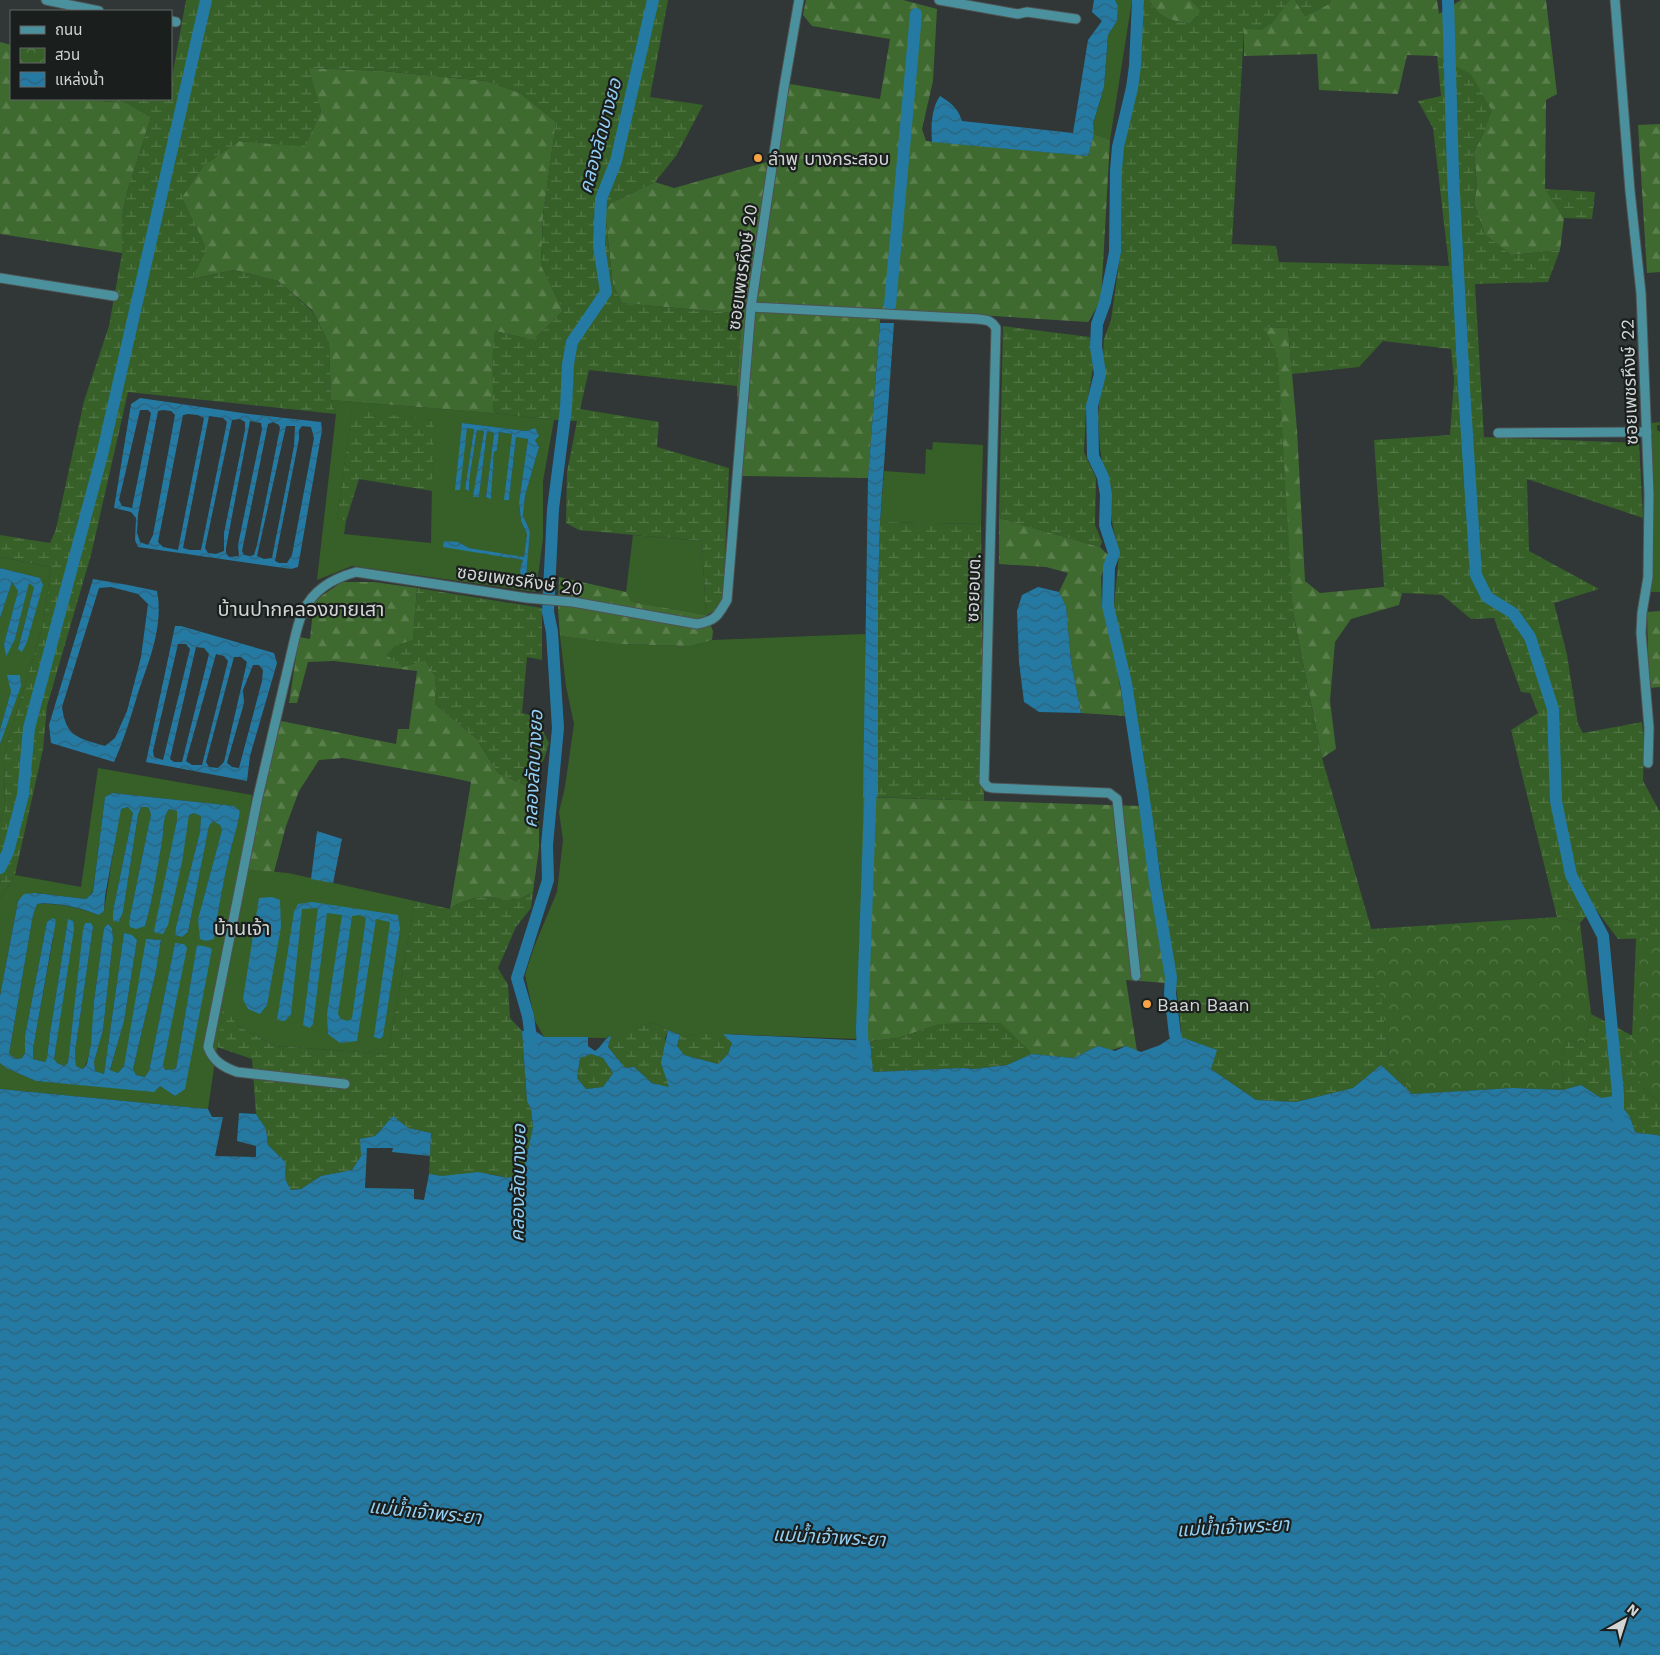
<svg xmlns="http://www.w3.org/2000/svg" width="1660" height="1655" font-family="'Work Sans','Noto Sans Thai',sans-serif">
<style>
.grass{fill:#376028;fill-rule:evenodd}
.forest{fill:url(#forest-firs)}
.wetland{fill:url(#wetland-marsh)}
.park{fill:url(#park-crowns)}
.water{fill:url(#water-waves);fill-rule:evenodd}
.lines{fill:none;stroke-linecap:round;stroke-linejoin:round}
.canal{stroke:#247aa3;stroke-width:12}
.minor-casing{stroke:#4d5353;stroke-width:11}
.minor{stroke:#4b919d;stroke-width:9}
.poi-dot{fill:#f5a345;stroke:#1a1e1d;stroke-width:2}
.labels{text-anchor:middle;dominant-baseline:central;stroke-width:4.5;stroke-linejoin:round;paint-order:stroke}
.poi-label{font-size:18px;fill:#d1d5d5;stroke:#1a1e1d;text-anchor:start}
.street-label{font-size:18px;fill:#d1d5d5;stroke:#1a1e1d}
.water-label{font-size:19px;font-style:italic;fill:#93cff2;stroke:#1a1e1d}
.quarter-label{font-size:20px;fill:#d1d5d5;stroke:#1a1e1d}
</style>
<defs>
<pattern id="forest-firs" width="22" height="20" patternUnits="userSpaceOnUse" patternTransform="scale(1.25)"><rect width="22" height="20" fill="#3f6a2f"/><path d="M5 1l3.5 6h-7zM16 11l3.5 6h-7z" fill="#5a7e4c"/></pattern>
<pattern id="wetland-marsh" width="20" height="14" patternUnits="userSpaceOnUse" patternTransform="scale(1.25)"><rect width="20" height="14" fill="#376028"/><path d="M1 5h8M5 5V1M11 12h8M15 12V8" fill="none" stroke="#537646"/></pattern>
<pattern id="park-crowns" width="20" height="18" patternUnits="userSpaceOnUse" patternTransform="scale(1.25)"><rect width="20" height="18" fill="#376028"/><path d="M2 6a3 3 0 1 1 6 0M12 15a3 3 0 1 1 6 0" fill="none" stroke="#537646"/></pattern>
<pattern id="water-waves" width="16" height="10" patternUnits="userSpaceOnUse" patternTransform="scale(1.25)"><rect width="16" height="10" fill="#247aa3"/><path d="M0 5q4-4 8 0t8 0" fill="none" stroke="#2f637b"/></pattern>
</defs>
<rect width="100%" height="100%" fill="#303736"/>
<g class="grass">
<path d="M1115 0H1132L1110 140 1094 134 1093 125 1104 87 1108 35 1117 21 1118 6Z"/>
<path d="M331 400 493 413 554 420 543 481V538L536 592 352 566 317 580 336 414ZM352 411 433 420 431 543 344 534 346 521 337 518ZM462 423 526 431 535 428V440L539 447 525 496 523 516 530 531 526 579 520 569 523 560 443 546 458 542 469 548 524 558 527 534 521 521 519 502 528 439 516 437 509 500 512 434 499 432 497 450 494 452 491 498 486 497 494 433 487 431 479 497H474L484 430H477L470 475 469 491 465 489 474 429 467 427Z"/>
<path d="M1660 422V425H1657V430L1660 432V592H1651L1653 559 1651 423Z"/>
<path d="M933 442 983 445 981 524 880 522 884 471 925 474 926 449 932 450Z"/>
<path d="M633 535 702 541 706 615 632 602 626 592Z"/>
<path d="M0 557 51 567 43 625 4 754 5 808 0 822V744L11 691 0 730V618L12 582 18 591 4 644 6 656 15 639 29 582 34 587 18 648 40 578 0 568Z"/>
<path d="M865 634 866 681 858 1039 724 1034H695L685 1037 668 1030 654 1022 606 1038 544 1037 535 1021 525 975 534 947 557 892 563 840 559 812 565 787 574 724 566 686 560 636 618 644 691 646 712 640Z"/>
<path d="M98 768 252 795 242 869 288 873 415 901 388 1054 275 1046 238 1026 223 1006 208 1109 0 1089V1063L6 1068 36 1081 154 1091 160 1086 175 1096 197 946 176 1069 165 1070 163 1066 175 943 149 1071 146 1077 136 1075 133 1069 156 971 161 941 153 939 124 1066 118 1073 110 1071 124 1021 137 940 124 933 104 1074 95 1071 94 1062 103 1030 113 939 112 928 108 924 104 928C101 952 97 976 94 1001 93 1017 93 1058 83 1069L76 1066 75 1052 93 927 85 923 68 1063 64 1066 57 1063 54 1060 60 1013 68 919 50 1033 47 1058 45 1062 33 1059V1049L53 939 52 918 47 922 25 1036V1053L22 1058 16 1059 9 1054 33 915 37 904C58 903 79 908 99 915L104 911 120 809 129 807 133 813 113 911 119 922 123 912 138 815 141 807H148L151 814 129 921 145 926C153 899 157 870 162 842 164 831 162 818 169 809L177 811V820L166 879 189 815 194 813 201 816 200 832 176 927 175 935 182 937 188 932 209 826 213 821 220 825 222 830 198 919 214 939C218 910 223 881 230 853 233 839 238 826 240 811L234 806 112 793 105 797 93 891 86 899 35 893 18 900 0 996V899L15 875 81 887Z"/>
</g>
<g class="forest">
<path d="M806 0H903L937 9 933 81 922 129 926 141 1088 156 1094 134 1110 140 1101 300 1088 322 881 309 868 478 741 476 737 386 742 314 622 303 613 285 605 212 611 203 655 182 674 188 767 162 774 127 790 84 880 99 890 39 812 26 803 15Z"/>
<path d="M1149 0H1191L1201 11 1190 24C1170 20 1160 19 1149 0Z"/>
<path d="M1290 0H1295L1305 16 1329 4 1331 0H1437L1439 14 1461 0H1546L1557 94 1546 100 1545 189 1564 218 1560 250 1511 255 1485 235 1474 203 1477 186 1474 152 1484 132 1437 56 1407 55 1398 94 1319 90 1317 54 1244 56V29Z"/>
<path d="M0 42 11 45V99H75L127 103 151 117 127 192 122 217V253L0 234Z"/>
<path d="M308 68 383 71 486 81 520 93 556 122 543 215 541 265 563 311 533 340 495 331 493 413 331 400 329 344 312 310 278 281 234 270 191 279 182 197 204 165 239 141 305 146 321 111Z"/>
<path d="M1660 124V272L1647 273 1638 125Z"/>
<path d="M1264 327 1288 328 1297 430 1305 581 1320 593 1384 587 1402 593 1399 605 1351 619 1335 642 1330 701 1336 749 1322 758 1293 612Z"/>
<path d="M999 518 1100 547 1108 555 1101 577 1102 605 1116 662 1125 716 1081 713 1071 661 1066 606 1059 592 1068 573 1046 567 999 564Z"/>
<path d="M559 577 626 592 632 602 706 615 713 631 712 640 691 646 618 644 560 636 558 609Z"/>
<path d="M342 582H374L417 588 413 640 395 646 403 667 425 660 435 676V704L476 738 498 773 529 787 539 802V848L533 892 520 899 477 897 457 904 450 909 471 782 448 777 343 758 319 760 299 791 286 826 274 872 242 869 281 721 396 744 398 729H409L417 671 334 661 308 662 297 703H289L299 637 310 639 314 601Z"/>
<path d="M1660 611V687L1649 688 1647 612Z"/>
<path d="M863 797 1140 806 1166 983 1126 980 1137 1051 1126 1046 1111 1050 1098 1046 1073 1058 1032 1054 1000 1023 940 1024 898 1038 870 1041 858 1039Z"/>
</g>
<g class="wetland">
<path d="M186 0H668L650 97 703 105 676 156 655 182 611 203 605 212 613 285 622 303 742 314 737 386 589 370 580 409 659 422 657 447 729 468 723 601 715 611 706 615 702 541 579 530 566 523 567 472 577 421 554 420 493 413 492 360 495 331 533 340 563 311 541 265 543 215 556 122 520 93 486 81 383 71 309 68 321 111 305 147 239 141 204 165 182 197 207 249 192 279 234 270 278 281 312 311 329 344 331 400 336 414 128 392 91 555 47 706 43 749 15 875 0 899V822L5 808 4 754 43 625 51 567 0 557V535L50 543 56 529 84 401 109 326 122 253V217L127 192 151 117 127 103 75 99H171V83Z"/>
<path d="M1144 0H1149C1160 19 1170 20 1190 24L1201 11 1191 0H1290L1273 22 1262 30 1244 29 1232 244 1276 246 1279 262 1449 266 1433 128 1418 101 1441 96 1437 56 1471 74 1492 111 1484 132 1474 152 1477 186 1474 203 1485 235 1511 255 1560 250 1548 282 1475 284 1484 437 1639 443 1643 518 1527 479 1529 551 1599 589 1554 603 1567 655 1578 724 1583 733 1642 722 1644 749 1643 781 1660 812V938L1618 939 1594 907 1580 923 1557 917 1511 730 1538 713 1530 693 1521 692 1494 618 1471 619 1442 595 1402 593 1384 587 1374 440 1450 435 1454 380 1451 349 1383 341 1359 367 1292 374 1288 328 1264 327 1278 356 1293 612 1322 758 1373 935 1389 1056 1412 1094 1381 1065 1353 1088 1296 1102 1256 1100 1211 1069 1216 1050 1180 1037 1181 1031 1179 1008 1155 836 1114 606 1119 555 1112 522 1100 449 1098 418 1104 339 1111 320 1121 249 1122 158 1138 72Z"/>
<path d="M1295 0H1331L1329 4 1305 16Z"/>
<path d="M1545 189 1595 192 1592 219 1564 218Z"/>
<path d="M1003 326 1090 337 1093 368 1086 409 1084 452 1096 478 1095 525 1102 542 1100 547 999 518Z"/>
<path d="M352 410 434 420 432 491 359 479 346 521 337 518Z"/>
<path d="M880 522 981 524 984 801 878 797V590Z"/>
<path d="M417 588 542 608V660L527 657 522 713 543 718V731L549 743 544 759 535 775 539 802 529 787 498 773 476 738 435 704V676L425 660 403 667 386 655 395 646 413 640Z"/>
<path d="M533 892 531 908 516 927 498 968 508 985 510 1018 522 1031 527 1101 531 1110 533 1127 523 1173 508 1178 490 1174 442 1176 429 1174 431 1133 408 1128 393 1116 375 1136 361 1139V1156L352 1170 321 1176 301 1189 291 1190 285 1179 286 1163 268 1145 266 1129 256 1114 252 1059 217 1047 223 1005 238 1026 275 1046 388 1054 415 901 450 909 457 904 477 897 520 899Z"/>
<path d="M1591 1014 1633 1036 1632 1063 1643 1088 1660 1103V1136C1651 1133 1645 1135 1635 1132L1630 1117 1581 1085 1564 1090 1561 1057 1567 1041 1585 1042Z"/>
<path d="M654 1022 668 1030 665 1038 669 1087 652 1083 634 1067 625 1068 608 1047 611 1036Z"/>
<path d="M1001 1023 1032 1054 1007 1065 974 1069 962 1068 873 1072 870 1041 898 1038 940 1024Z"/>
<path d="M695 1034H724L732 1043 728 1054 718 1064 684 1055 677 1047 680 1035 685 1037Z"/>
<path d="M591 1054 603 1058 613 1073 603 1087 586 1089 577 1078 580 1058Z"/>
</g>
<g class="park">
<path d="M1557 917 1580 923 1591 1014 1585 1042 1567 1041 1561 1057 1564 1090 1513 1088 1412 1094 1389 1056 1371 929Z"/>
<path d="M1636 938H1660V1103L1643 1088 1631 1063Z"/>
</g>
<g class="water">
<path d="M1094 0H1115L1118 6 1117 21 1108 35 1104 87 1093 124 1094 134 1088 156 932 142C931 127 931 109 940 96 951 103 958 108 962 121L1073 133 1088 40 1102 21 1092 12Z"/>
<path d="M880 323H894L880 522 878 590V797H863L868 478Z"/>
<path d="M140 398 249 414 321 422 322 430 298 567 291 569 138 547 135 540 136 518 131 512 114 508 131 404ZM140 410H148L151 413 132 508 122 506 119 500ZM163 410 171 411 175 415 153 535 148 545 140 542 137 532 138 515 158 411ZM188 414 198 415 204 418 178 550 163 547 158 542 183 415ZM209 416 223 418 227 422 201 550H190L183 548ZM240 419 245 422V430L224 533V551L216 554 208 553 205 548 232 420ZM250 421 261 423 262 429 238 545 239 556 229 557 226 553V548ZM273 422 279 425 280 428 257 545 254 555 250 556 244 555 242 551 268 424ZM286 426H295L294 446 272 558 264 559 257 556ZM302 426 311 427 314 438 292 555 287 563H279L275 561 299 439V430Z"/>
<path d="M462 423 526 431 535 428 539 436 535 440 539 447 525 496 523 516 530 531 526 579 521 581 520 569 523 560 443 547 444 541 458 542 469 548 524 557 527 534 521 521 519 502 528 439 516 437 509 500H504L512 434 499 432 497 450 494 452 491 499 486 497 494 433 487 431 479 497H473L484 431 477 430 470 475 469 491 465 489 474 429 467 428 460 490H455Z"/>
<path d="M0 568 40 578 43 585 27 642 22 652 18 649 34 587 29 583 15 639 6 657 4 644 18 591 12 582 0 618Z"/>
<path d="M93 579 128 585 157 591C164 625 149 661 138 693 131 716 124 740 114 762L51 743 49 725ZM111 587 138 594 148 604 141 657 127 711 115 738 105 746C78 738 66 737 62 707L99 588Z"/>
<path d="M1038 587 1059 592 1066 606 1071 661 1081 713 1039 712 1024 702 1019 662 1017 611 1022 595Z"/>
<path d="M175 626H181L274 653 277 663 250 756 247 781 146 762ZM178 644H186L190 649 163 760 154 757 153 751ZM196 647 204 648 209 654 182 762H174L170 759ZM216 654 224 656 228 661 202 765H192L186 761ZM234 657H241L247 662 224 762 218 768 209 767 206 762ZM253 665H259L263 670 262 681 239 768 232 767 227 763 244 703 243 690Z"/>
<path d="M7 675H20L21 686 0 744V730L11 691Z"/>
<path d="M112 793 234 806 240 811C238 826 233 839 230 853 223 882 218 910 214 939L206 941 200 939 198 919 222 830 220 825 213 821 209 826 188 932 182 937 175 935 176 927 200 832 201 816 194 813 189 815 182 862 168 925 163 934 156 933 154 931 177 820V811L169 809C162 818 164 831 162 842 157 870 153 899 145 926L136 929 130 927 129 921 151 814 148 807H141L138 815 123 912 119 922 113 921V911L133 813 128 807 121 809 105 896 104 911 99 915C80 908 58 902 37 904L33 915 9 1054 16 1059 22 1058 25 1053V1036L47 922 52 918 56 920 33 1049V1059L45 1062 47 1058 50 1033 68 919 73 921 74 929 54 1059 57 1063 64 1066 68 1063 83 930 85 923H91L93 927 75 1052 76 1066 83 1069 87 1064 91 1044 94 1001 104 928 108 924 112 928 113 939 103 1030 94 1062 95 1071 104 1074 124 933 132 935 137 940 124 1021 110 1070 118 1073 124 1066 146 939 161 940 156 971 133 1069 136 1075 145 1077 149 1071 175 943 184 944 187 948 163 1065 165 1070 176 1069 197 945 208 947 212 949 185 1089 175 1096 160 1086 154 1092 36 1081 6 1068 0 1063V996L18 901 24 894 35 893 86 899 93 892 105 797Z"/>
<path d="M317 831 342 839 333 883 311 879Z"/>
<path d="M272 897 280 900 281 927 267 1005 260 1014 248 1009 243 999 259 898Z"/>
<path d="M312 902 398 915 400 929 383 1036 380 1039 374 1037 390 922 376 919 357 1041 340 1043 328 1034 327 1014 342 915 327 913 313 1024 310 1028 303 1025 318 908 302 909 291 1014 285 1021 277 1020 294 912 298 904ZM360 915 366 918 352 1018 348 1021 341 1019 338 1014 352 916Z"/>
<path d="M530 1030H534L544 1037H588V1046L595 1051C602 1047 603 1039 611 1036L608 1047 625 1068 634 1067 652 1083 669 1087 661 1063 668 1030 680 1035 677 1046 684 1055 718 1064 728 1054 732 1043 723 1034 870 1041 873 1072 962 1068 974 1069 1007 1065 1032 1054 1073 1058 1098 1046 1115 1051 1126 1046 1141 1052 1160 1045 1175 1035 1217 1050 1211 1069 1256 1100 1296 1102 1353 1088 1381 1065 1412 1094 1513 1088 1563 1090 1581 1085 1601 1098 1614 1096 1630 1117 1635 1132C1645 1135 1651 1133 1660 1136V1655H0V1089L208 1109 212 1117H223L215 1156 256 1157V1146L237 1141 239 1113 256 1114 266 1129 268 1145 286 1163 285 1179 291 1190 301 1189 321 1176 352 1170 361 1156 360 1139 375 1136 393 1116 408 1128 431 1133 430 1156 392 1152 393 1148H367L365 1188 414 1189V1199L424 1200 429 1174 442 1176 478 1172 508 1178 523 1173 533 1127 531 1110 527 1101 522 1031ZM591 1054 603 1058 613 1073 603 1087 586 1089 577 1078 580 1058Z"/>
</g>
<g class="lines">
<g class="canal">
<path d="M1138 0 1135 66 1132 88 1118 147 1116 170 1115 252 1105 302 1097 324 1096 347 1100 374 1092 406 1093 456 1103 477 1106 495 1105 525 1114 553 1109 567 1108 606 1126 683 1146 813 1155 882 1171 977 1170 993 1175 1035"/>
<path d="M1448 0 1453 174 1464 388 1476 575 1487 597 1513 613 1530 637 1553 709 1556 801 1571 875 1603 936 1618 1094V1118"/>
<path d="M890 305 916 14"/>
<path d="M0 868 8 852 23 795 29 728 102 455 206 0"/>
<path d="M532 1046 528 1016 517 978 548 880 547 845 558 728 552 632 548 612 553 509 566 408 568 364 572 342 606 292 599 246 601 199 616 161 653 0"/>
<path d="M863 1057 862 1029 871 780"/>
</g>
<g class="minor-casing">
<g id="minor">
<path d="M46 0 99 11"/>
<path d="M939 0 1018 14 1027 12 1076 19"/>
<path d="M1615 0 1630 191 1641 293 1649 494 1648 577 1642 613 1641 633 1649 728 1648 763"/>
<path d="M171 21 176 22"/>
<path d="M0 278 114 296"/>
<path d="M751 307 978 319C987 320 991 320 996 328L984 782 988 787 992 788 1109 793 1117 799 1136 976"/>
<path d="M1498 433 1647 432"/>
<path d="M345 1084 237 1072C223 1067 213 1061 208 1047L257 801 296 633C298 625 300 617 304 610 314 589 334 578 356 572L527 598 573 602 697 624C715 621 718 616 727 600L751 307 784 87 799 0"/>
</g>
</g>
<use href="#minor" class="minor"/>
</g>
<g class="poi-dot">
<circle cx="758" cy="158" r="5"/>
<circle cx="1147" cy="1004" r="5"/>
</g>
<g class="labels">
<g class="poi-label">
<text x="768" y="158">ลำพู บางกระสอบ</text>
<text x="1157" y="1004">Baan Baan</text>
</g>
<g class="street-label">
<text transform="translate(742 267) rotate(-82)">ซอยเพชรหึงษ์ 20</text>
<text transform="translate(1629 382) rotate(-92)">ซอยเพชรหึงษ์ 22</text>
<text transform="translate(520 580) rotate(8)">ซอยเพชรหึงษ์ 20</text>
<text transform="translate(973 588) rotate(-88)">ซอยอบต.</text>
</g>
<g class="water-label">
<text transform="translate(600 136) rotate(-75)">คลองลัดบางยอ</text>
<text transform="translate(533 769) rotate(-87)">คลองลัดบางยอ</text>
<text transform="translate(518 1183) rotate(-89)">คลองลัดบางยอ</text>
<text transform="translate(425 1512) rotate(6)">แม่น้ำเจ้าพระยา</text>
<text transform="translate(1233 1527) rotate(-3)">แม่น้ำเจ้าพระยา</text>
<text transform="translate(829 1537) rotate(3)">แม่น้ำเจ้าพระยา</text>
</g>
<g class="quarter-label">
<text x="301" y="609">บ้านปากคลองขายเสา</text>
<text x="242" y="928">บ้านเจ้า</text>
</g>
</g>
<rect x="10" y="10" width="162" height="90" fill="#1a1e1d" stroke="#636767"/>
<rect x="20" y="26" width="25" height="8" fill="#4b919d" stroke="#636767"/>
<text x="55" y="35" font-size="15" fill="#d1d5d5">ถนน</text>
<rect x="20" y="48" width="25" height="15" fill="url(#park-crowns)" stroke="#636767"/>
<text x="55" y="60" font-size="15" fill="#d1d5d5">สวน</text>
<rect x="20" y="72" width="25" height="15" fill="url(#water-waves)" stroke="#636767"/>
<text x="55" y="85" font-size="15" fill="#d1d5d5">แหล่งน้ำ</text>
<g transform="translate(1625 1620) rotate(39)" stroke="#1a1e1d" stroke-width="4" paint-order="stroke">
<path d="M0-4L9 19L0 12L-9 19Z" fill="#d1d5d5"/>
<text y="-8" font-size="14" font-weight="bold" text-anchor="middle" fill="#d1d5d5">N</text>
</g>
</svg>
